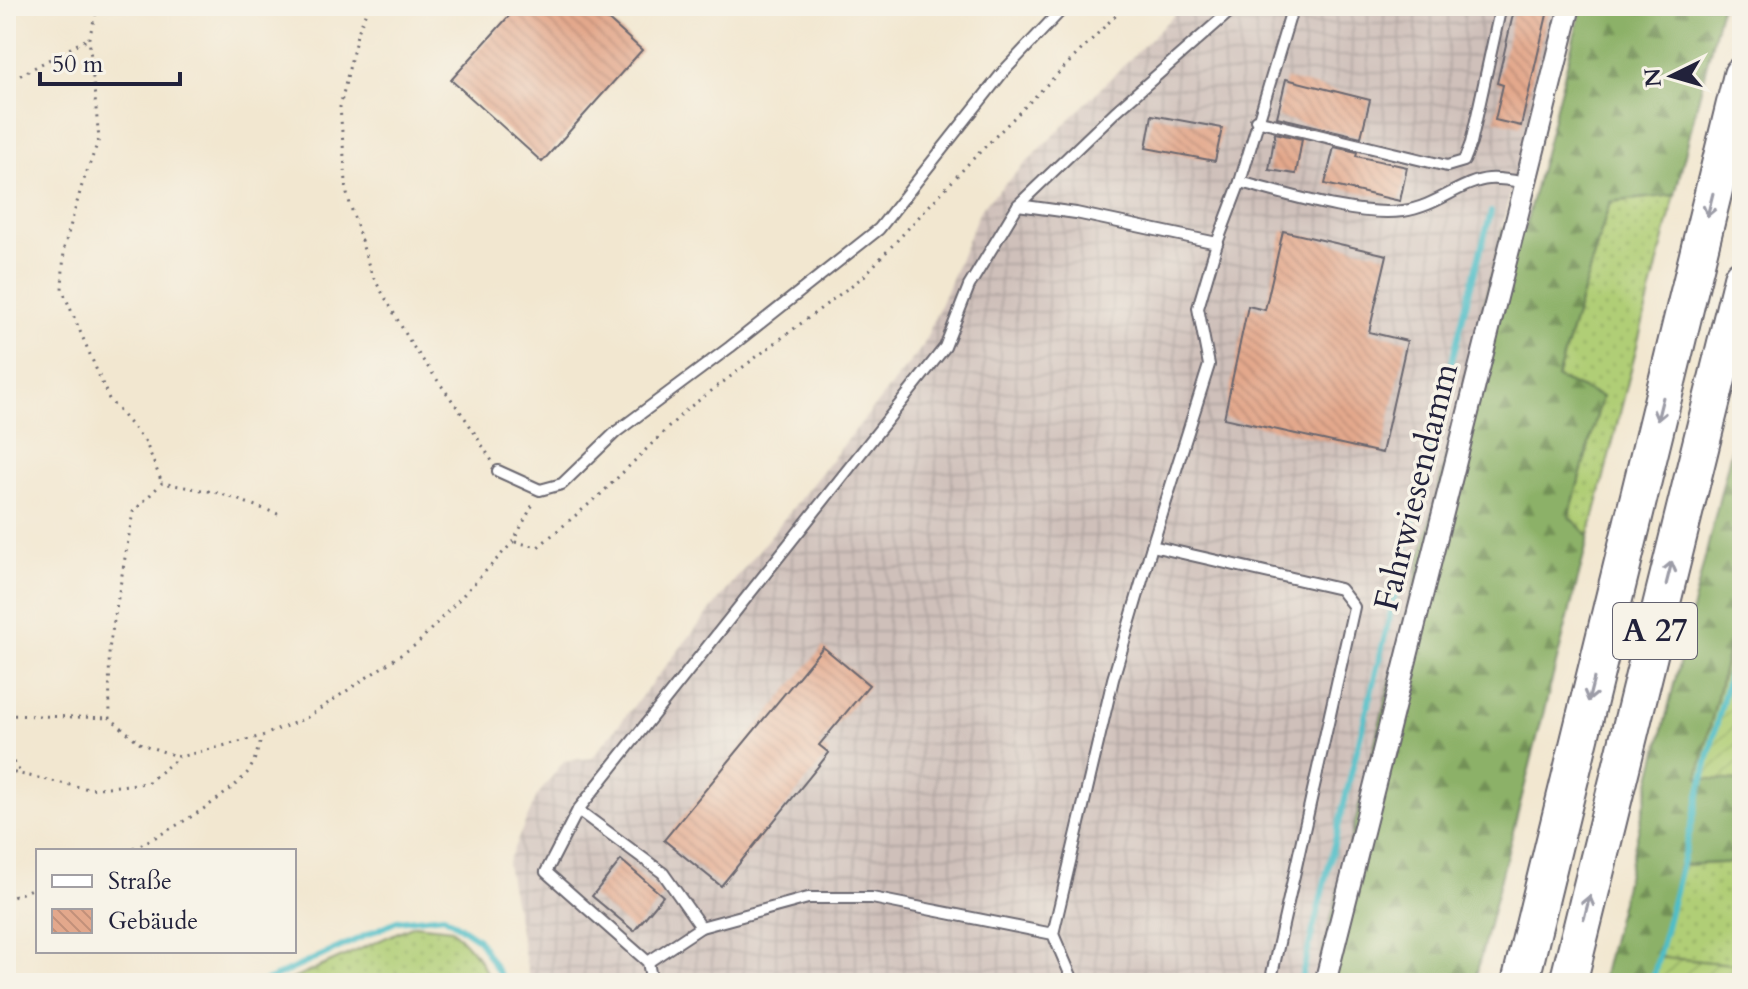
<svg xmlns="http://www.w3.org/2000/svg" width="1748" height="989" font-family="Cardo,serif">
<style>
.industrial{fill:url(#industrial-grid)}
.grass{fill:url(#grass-dots);stroke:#697858;stroke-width:2}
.forest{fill:url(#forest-firs);stroke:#576a51;stroke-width:2}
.garden{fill:url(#garden-furrows);stroke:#697858;stroke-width:2}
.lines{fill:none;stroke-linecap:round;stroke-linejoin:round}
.stream{stroke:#50bec7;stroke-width:6}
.building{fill:url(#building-back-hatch)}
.lane-casing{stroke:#6b676f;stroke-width:14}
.street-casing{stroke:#6b676f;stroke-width:24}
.highway-casing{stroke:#6b676f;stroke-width:40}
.path{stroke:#6b676f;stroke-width:3;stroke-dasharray:2 6;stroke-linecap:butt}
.lane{stroke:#fff;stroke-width:10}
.street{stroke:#fff;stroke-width:20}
.highway{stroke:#fff;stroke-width:36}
.oneway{stroke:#9c9ca7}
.labels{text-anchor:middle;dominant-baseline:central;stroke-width:7;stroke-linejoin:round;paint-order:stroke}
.shield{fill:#f7f3e8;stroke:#62616f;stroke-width:2}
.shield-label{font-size:32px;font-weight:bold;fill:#22223b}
.street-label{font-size:34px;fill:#22223b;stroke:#f7f3e8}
</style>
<defs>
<pattern id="industrial-grid" width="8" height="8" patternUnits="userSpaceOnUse" patternTransform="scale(2)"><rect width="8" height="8" fill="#cfc0ba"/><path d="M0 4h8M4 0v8" fill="none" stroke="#b1a5a1"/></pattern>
<pattern id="grass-dots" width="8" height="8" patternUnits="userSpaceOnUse" patternTransform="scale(2)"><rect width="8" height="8" fill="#b0ce76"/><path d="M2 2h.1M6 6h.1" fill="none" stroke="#97b167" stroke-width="1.8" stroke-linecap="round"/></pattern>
<pattern id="forest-firs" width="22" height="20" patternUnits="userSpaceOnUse" patternTransform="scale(2)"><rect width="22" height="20" fill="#8cb167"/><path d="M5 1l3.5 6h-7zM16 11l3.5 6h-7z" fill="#729056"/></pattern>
<pattern id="garden-furrows" width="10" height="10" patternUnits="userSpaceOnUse" patternTransform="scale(2)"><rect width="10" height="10" fill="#b0ce76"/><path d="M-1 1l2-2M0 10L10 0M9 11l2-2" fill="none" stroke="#97b167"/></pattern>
<pattern id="building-back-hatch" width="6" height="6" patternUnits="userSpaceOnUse" patternTransform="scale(2)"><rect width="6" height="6" fill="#e3a88c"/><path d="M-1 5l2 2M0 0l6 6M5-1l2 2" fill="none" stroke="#c2907a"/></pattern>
</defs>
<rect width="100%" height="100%" fill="#f7f3e8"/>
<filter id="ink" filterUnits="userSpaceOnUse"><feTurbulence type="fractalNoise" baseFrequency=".0125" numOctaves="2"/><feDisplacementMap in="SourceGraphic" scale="16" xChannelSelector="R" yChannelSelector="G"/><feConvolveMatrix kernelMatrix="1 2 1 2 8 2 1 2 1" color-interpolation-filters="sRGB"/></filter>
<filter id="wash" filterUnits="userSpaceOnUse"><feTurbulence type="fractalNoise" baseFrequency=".006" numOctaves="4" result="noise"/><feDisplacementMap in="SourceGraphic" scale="32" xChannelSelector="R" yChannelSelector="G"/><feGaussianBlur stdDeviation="1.8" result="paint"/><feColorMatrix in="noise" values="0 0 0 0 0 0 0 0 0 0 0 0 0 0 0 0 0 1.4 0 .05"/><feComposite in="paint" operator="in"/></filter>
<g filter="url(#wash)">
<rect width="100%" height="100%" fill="#f2e7d0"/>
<path class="industrial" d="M1183 6H1557L1315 983H530L507 864 537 796 564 761 592 758 923 346 981 208Z"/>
<g class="grass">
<path d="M1675 195 1589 536 1569 517 1602 397 1557 378 1610 202Z"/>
<path d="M1742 862V965L1659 957 1679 865Z"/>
<path d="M414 925 452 929 478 957 492 983H284Z"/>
</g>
<g class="forest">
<path d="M1582 6H1721L1675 195 1610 202 1557 378 1602 397 1569 517 1589 536 1474 983H1315L1503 228 1524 231Z"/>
<path d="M1742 406V611H1737L1698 778 1742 781V862L1679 865 1653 983H1601Z"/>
</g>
<g class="garden">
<path d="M1738 611H1742V781L1698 778Z"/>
<path d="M1659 957 1742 965V983H1653Z"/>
</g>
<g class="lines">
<g class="stream">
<path d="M262 983 397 921 444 916 478 939 505 983"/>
<path d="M1300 983 1467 300 1491 212"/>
<path d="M1652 983 1742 623"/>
</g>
</g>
<g id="blocks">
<g class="building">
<path d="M518 6H593L642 50 542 162 451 80Z"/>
<path d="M1515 6H1549L1521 126 1495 120 1503 85 1497 83Z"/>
<path d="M1286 79 1370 100 1361 137 1277 117Z"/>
<path d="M1152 115 1222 128 1215 161 1146 148Z"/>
<path d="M1275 133 1302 139 1296 174 1269 170Z"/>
<path d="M1334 147 1357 152 1356 156 1407 167 1400 201 1325 184Z"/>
<path d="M1283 231 1387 255 1369 332 1407 341 1382 453 1224 418 1248 306 1265 310Z"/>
<path d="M823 647 869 685 819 745 829 753 721 886 664 840Z"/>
<path d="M621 860 663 896 634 931 592 896Z"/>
</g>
</g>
</g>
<g filter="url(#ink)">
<use href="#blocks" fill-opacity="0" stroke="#6b676f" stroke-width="2"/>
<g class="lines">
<g class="lane-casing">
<g id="lane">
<path d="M1256 120 1447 166 1464 161 1471 143 1501 6"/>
<path d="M1240 182C1287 194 1356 217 1403 211 1436 207 1462 181 1489 179 1501 178 1515 181 1526 183"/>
<path d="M1018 205 1076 213 1217 243 1240 182 1293 6"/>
<path d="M1217 243 1198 308 1209 365 1152 546 1340 589 1354 607 1270 983"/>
<path d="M498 471 540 490 562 484 616 432 730 347 879 229 1003 72 1065 6"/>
<path d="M578 810 663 873 701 927"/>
<path d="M1053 934 1113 679 1152 546"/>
<path d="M648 962 701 927 808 898H872L1053 934 1074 983"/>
<path d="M652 983 648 962 546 872 578 810 945 347 969 286 1018 205 1115 112 1236 6"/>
</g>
</g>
<g class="street-casing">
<path id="street" d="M1325 983 1570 6"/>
</g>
<g class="highway-casing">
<g id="highway">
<path d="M1520 983 1742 75"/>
<path d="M1568 983 1742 278"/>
</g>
</g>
<g class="path">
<path d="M98 6 89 38 99 139 82 185 64 248 62 289 109 399 146 443 162 483"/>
<path d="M368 6 357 35 340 107 347 194 371 273 412 345 467 421 492 461"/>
<path d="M6 83 89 38"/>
<path d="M278 514 219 493 162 483 133 512 109 649 110 718 141 744 179 757 262 736 306 718 417 644 513 542 533 504"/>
<path d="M515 542 538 547 601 494 686 410 864 276 970 162 1125 6"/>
<path d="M6 715 110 718"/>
<path d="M6 748 21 774"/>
<path d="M6 771 89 789 147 783 179 757"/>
<path d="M126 851C160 837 225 800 248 772 255 763 258 747 262 737"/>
<path d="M6 900 38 886"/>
</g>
<use href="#lane" class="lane"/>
<use href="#street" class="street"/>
<use href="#highway" class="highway"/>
</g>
<defs><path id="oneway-shaft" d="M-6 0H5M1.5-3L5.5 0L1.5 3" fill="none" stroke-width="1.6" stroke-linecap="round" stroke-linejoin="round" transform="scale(2)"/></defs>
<g class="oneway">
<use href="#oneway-shaft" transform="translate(1710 205) rotate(104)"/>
<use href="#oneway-shaft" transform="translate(1660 409) rotate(104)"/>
<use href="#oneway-shaft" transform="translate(1669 573) rotate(-76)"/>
<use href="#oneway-shaft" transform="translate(1591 690) rotate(104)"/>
<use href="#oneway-shaft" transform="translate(1587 907) rotate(-76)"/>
</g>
</g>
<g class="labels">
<rect class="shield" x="1613" y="603" width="84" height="56" rx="6"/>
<g class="shield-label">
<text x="1655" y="631">A 27</text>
</g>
<g class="street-label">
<text transform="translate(1416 487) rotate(-76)">Fahrwiesendamm</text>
</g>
</g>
<rect width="1748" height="989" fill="none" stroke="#f7f3e8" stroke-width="32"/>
<rect x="36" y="849" width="260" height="104" fill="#f7f3e8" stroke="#a29fa3" stroke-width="2"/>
<rect x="52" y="875" width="40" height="12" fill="#ffffff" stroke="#a29fa3" stroke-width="2"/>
<text x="108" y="889" font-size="24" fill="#22223b">Straße</text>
<rect x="52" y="909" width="40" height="24" fill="url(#building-back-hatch)" stroke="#a29fa3" stroke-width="2"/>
<text x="108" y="929" font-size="24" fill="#22223b">Gebäude</text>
<g transform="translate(1672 76) rotate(265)" stroke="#f7f3e8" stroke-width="6" paint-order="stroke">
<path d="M0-6L14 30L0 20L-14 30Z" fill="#22223b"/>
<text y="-12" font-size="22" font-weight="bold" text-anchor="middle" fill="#22223b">N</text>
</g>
<path d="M40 72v12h140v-12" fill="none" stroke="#22223b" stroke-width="4"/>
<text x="52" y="72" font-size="24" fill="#22223b" stroke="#f7f3e8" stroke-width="6" paint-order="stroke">50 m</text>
</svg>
